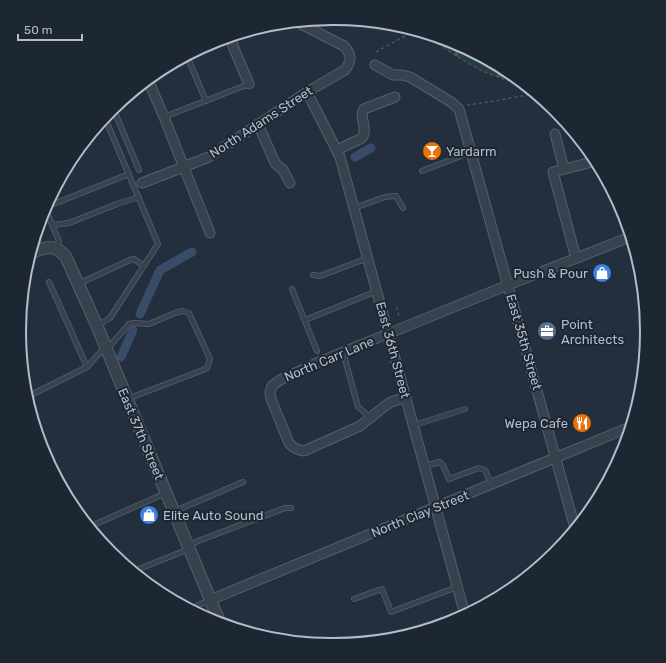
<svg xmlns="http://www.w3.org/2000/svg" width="666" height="663" font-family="Rubik,sans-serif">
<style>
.forest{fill:url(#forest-firs)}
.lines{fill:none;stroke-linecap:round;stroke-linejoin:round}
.canal{stroke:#394c67;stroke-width:9}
.service-casing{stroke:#565f6c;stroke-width:6}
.minor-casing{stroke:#565f6c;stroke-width:11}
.tertiary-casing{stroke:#565f6c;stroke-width:13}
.path{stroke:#44595c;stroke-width:1.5;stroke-dasharray:3 3;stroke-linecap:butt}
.service{stroke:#38414e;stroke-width:4.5}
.minor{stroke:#38414e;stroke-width:9}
.tertiary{stroke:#38414e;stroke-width:11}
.labels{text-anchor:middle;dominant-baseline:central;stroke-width:4;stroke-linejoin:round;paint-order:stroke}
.street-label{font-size:13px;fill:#b4bcc9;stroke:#1d2633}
.poi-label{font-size:13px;fill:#b4bcc9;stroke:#1d2633;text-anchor:start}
.rim{fill:none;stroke:#b4bcc9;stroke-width:2}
</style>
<defs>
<pattern id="forest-firs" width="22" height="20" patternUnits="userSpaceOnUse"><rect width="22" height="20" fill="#263c3f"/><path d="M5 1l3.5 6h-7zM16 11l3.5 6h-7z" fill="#435659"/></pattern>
</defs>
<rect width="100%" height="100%" fill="#242f3e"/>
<path class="forest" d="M424 33 453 42 507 71 528 88 482 71 453 54Z"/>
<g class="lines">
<g class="canal">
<path d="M553 110H554"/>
<path d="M355 157 371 148"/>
<path d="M140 314 160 270 192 252"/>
<path d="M121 357 133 330"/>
</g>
<g class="service-casing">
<g id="service">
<path d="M352 20 356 22"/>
<path d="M187 56 206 101"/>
<path d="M113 108 139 170"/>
<path d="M164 117 249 84"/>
<path d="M99 125 107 121"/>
<path d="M422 171 471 152"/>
<path d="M46 207 129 174"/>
<path d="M45 208 59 241 56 248"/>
<path d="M354 208 385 197 396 196 403 208"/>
<path d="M52 225 69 223 117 204 139 197"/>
<path d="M35 238 40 249"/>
<path d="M313 275 320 276 368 258"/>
<path d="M49 282 87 367"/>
<path d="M78 284 130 260 134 259 144 266"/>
<path d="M292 289 317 351"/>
<path d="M305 320 377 291"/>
<path d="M97 326 110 318 158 244 105 118"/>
<path d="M108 348 129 324 134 323 149 324 175 313 183 311 189 313 210 359 207 368 203 370 127 399"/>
<path d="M343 352 358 407 371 418"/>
<path d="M27 397 87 367 105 347"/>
<path d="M414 425 465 409"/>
<path d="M425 466 440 462 443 465 449 479 479 468 485 470 491 484"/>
<path d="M175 511 243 482"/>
<path d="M89 527 166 493"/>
<path d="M188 546 198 541 285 508H291"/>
<path d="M134 571 189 549"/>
<path d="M354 599 382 589 391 612 457 587"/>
<path d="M190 609 210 600"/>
</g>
</g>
<g class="minor-casing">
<g id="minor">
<path d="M231 36 233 46 249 84"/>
<path d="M375 65 393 75H402L410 77 451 102 459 109 575 528"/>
<path d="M148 80 164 117 210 233"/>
<path d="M307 92 340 157 465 615"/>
<path d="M258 124 275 163 283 170 290 183"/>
<path d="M555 134 564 169"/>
<path d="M337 150 362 138C369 128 358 118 364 109L395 97"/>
<path d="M142 183 209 157 307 92 345 70C352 60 352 55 344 46L297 22"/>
<path d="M576 258 553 172 596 161"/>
<path d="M406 397 391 402 385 406 360 426 304 451C297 450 293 448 289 443L271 399 270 392 272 386 280 380 321 361 508 285 630 237"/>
<path d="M210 600 630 427"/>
</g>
</g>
<g class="tertiary-casing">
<path id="tertiary" d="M31 253C45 247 55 243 66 257L97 326 220 623"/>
</g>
<g class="path">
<path d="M424 33 453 54 482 71 528 88"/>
<path d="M376 52 405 36 412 29"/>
<path d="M467 105 502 100 504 99 528 95 531 90"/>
<path d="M397 307V311L400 318"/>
</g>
<use href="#service" class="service"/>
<use href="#minor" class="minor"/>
<use href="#tertiary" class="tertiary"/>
</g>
<defs>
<g id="bar-disc" transform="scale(1)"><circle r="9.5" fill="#e8710a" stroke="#1d2633"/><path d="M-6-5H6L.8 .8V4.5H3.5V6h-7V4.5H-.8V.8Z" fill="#fff"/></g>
<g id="shop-disc" transform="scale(1)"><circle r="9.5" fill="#3f7fe0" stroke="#1d2633"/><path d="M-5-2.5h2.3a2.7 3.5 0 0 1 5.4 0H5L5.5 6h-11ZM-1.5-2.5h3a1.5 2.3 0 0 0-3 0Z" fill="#fff"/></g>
<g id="office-disc" transform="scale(1)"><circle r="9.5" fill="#5c6f8a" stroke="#1d2633"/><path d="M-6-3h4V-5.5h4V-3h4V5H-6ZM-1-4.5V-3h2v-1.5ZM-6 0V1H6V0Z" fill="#fff"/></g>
<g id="restaurant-disc" transform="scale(1)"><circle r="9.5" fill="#e8710a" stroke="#1d2633"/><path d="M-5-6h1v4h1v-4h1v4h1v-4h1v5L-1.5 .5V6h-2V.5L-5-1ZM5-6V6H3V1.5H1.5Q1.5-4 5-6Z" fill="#fff"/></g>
</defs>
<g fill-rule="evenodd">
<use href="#bar-disc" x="432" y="151"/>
<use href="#shop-disc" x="602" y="273"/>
<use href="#office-disc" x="547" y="331"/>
<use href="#restaurant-disc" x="582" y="423"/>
<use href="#shop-disc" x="149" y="515"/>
</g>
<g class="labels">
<g class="street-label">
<text transform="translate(261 122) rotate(-33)">North Adams Street</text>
<text transform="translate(524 342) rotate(74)">East 35th Street</text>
<text transform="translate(393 350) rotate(75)">East 36th Street</text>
<text transform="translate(329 359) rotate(-23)">North Carr Lane</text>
<text transform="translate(141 434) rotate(67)">East 37th Street</text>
<text transform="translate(420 514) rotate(-22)">North Clay Street</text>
</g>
<g class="poi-label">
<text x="446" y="151">Yardarm</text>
<text x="588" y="273" text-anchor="end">Push &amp; Pour</text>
<text x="561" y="324">Point<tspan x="561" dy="15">Architects</tspan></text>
<text x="568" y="423" text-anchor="end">Wepa Cafe</text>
<text x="163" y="515">Elite Auto Sound</text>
</g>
</g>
<path d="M0 0H666V663H0ZM332 25H334A306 306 0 0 1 640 331V332A306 306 0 0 1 334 638H332A306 306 0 0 1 26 332V331A306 306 0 0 1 332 25Z" fill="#1d2633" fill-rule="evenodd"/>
<path class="rim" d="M332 25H334A306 306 0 0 1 640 331V332A306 306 0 0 1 334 638H332A306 306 0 0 1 26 332V331A306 306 0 0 1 332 25Z"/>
<path d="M18 34v6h64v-6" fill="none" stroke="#b4bcc9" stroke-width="2"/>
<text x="24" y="34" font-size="12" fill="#b4bcc9" stroke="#1d2633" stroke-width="3" paint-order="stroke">50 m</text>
</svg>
